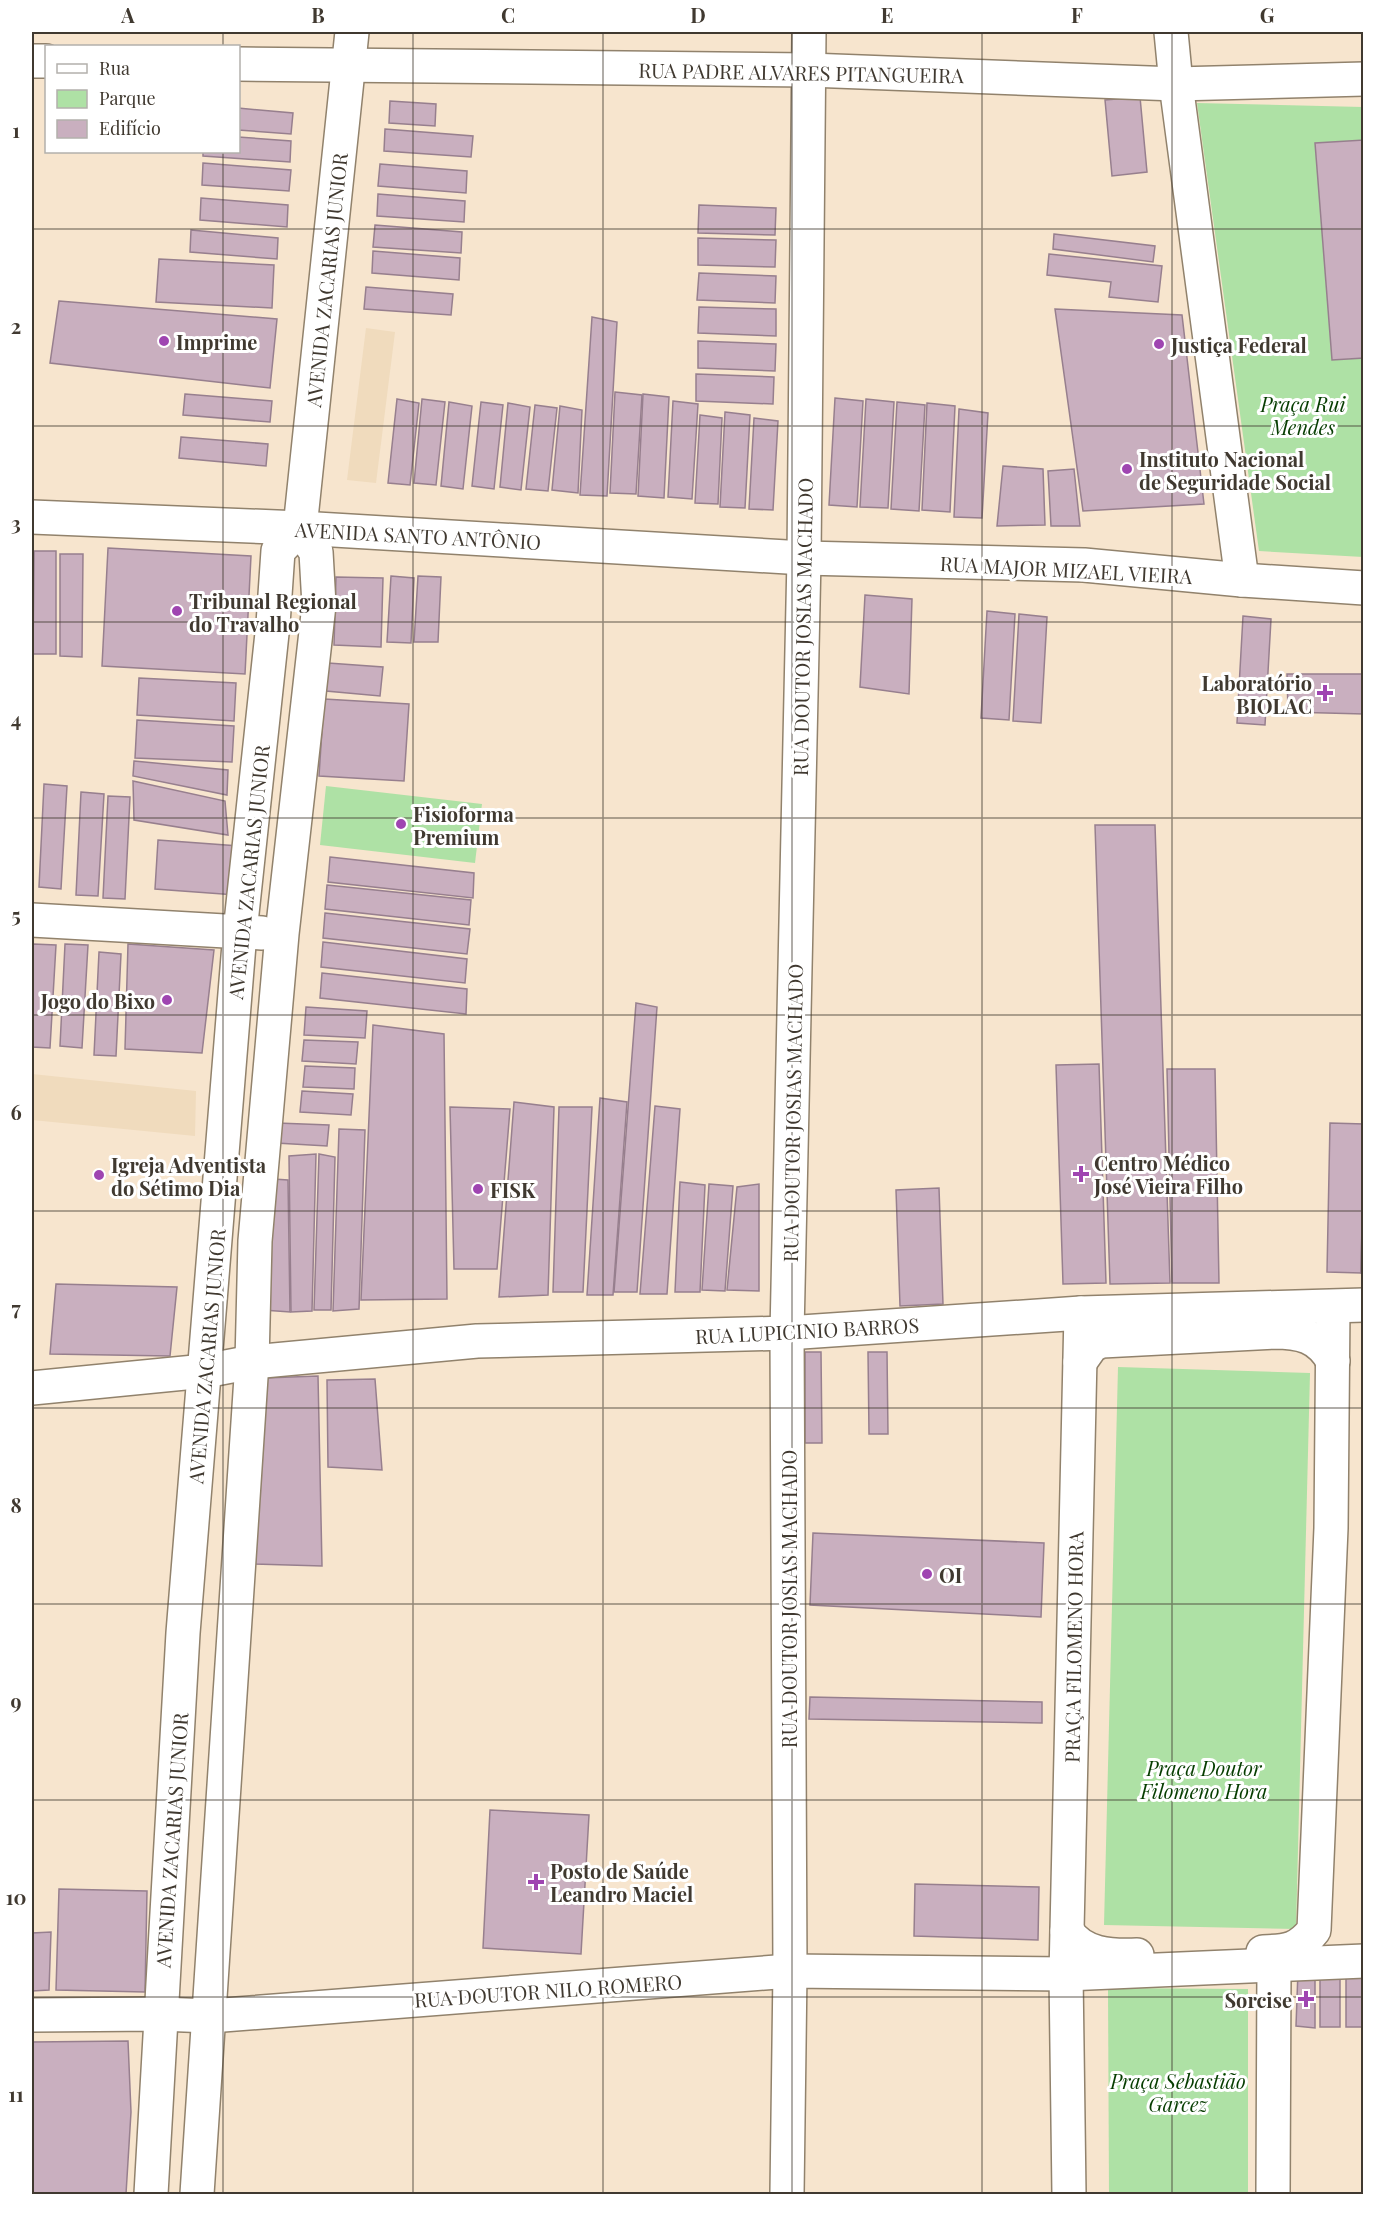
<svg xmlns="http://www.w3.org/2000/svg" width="1395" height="2226" font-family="'Playfair Display',serif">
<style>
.built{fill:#f0dbbd}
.green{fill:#aee1a5}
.building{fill:#c9afbf;stroke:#977f8e;stroke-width:1.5}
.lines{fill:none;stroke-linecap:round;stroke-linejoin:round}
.street-casing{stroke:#91826c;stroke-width:36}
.secondary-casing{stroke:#91826c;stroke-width:36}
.street{stroke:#fff;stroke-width:33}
.secondary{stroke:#fff;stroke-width:33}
.grid{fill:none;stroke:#403930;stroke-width:1.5;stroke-opacity:0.55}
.poi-dot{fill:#9f45b1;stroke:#fff;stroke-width:2}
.labels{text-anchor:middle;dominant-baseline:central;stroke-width:6;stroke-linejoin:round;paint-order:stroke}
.street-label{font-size:20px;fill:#403930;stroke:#fff}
.poi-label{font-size:20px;font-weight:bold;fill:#403930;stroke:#fff;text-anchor:start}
.park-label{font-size:20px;font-style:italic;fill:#063d00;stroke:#fff}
.neatline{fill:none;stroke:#403930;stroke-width:2}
.grid-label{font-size:20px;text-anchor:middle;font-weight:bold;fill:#403930}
</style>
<rect width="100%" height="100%" fill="#f7e5ce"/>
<g class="built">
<path d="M366 328 395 332 376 483 347 480Z"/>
<path d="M32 1074 196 1091 195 1136 32 1120Z"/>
</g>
<g class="green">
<path d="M1197 103 1363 107V140L1315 143 1332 360 1363 358V557L1259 551Z"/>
<path d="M326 786 482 804 475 863 320 845Z"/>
<path d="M1118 1367 1310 1373 1296 1929 1104 1925Z"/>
<path d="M1108 1988 1248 1989V2194H1109Z"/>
</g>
<g class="building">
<path d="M1140 97 1147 172 1112 176 1105 100Z"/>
<path d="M390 101 436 104 435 126 389 123Z"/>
<path d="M238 108 293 113 291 134 238 130Z"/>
<path d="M385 129 473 136 471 157 384 151Z"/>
<path d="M238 137 291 141 290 162 203 156V152H238Z"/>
<path d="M1364 140V358L1332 360 1315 143Z"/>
<path d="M203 163 291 170 289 191 202 185Z"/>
<path d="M380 164 467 171 466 193 378 186Z"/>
<path d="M378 194 465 201 464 222 377 216Z"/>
<path d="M201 198 288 205 287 227 200 220Z"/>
<path d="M699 205 776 208 775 235 698 233Z"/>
<path d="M375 225 462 232 461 253 373 247Z"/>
<path d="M191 230 278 238 277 259 190 252Z"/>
<path d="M1054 234 1155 246 1153 262 1053 249Z"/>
<path d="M698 238 776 240 775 267 698 265Z"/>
<path d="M373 251 460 258 459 280 372 273Z"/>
<path d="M1049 254 1162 266 1158 302 1109 297 1111 282 1047 275Z"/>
<path d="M159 259 274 265 272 308 156 302Z"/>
<path d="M699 273 776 276 775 303 697 300Z"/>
<path d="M366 287 453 294 451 315 364 309Z"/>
<path d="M59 301 277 319 270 388 50 363Z"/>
<path d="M699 307 776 309V336L698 333Z"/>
<path d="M1055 309 1182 315 1204 504 1083 511Z"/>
<path d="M592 317 617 322 607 496 580 495Z"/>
<path d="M698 341 776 344 775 371 698 368Z"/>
<path d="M696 374 774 377 773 404 696 401Z"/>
<path d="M615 392 642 395 636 494 610 493Z"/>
<path d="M185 394 272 401 270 422 183 415Z"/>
<path d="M643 394 669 397 664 498 638 496Z"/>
<path d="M835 398 863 401 857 507 829 505Z"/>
<path d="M397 399 419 403 410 485 388 483Z"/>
<path d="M422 399 445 402 436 485 414 483Z"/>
<path d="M866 399 894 402 888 508 860 507Z"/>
<path d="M673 401 698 404 692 499 668 497Z"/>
<path d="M449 402 472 406 463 489 441 486Z"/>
<path d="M481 402 503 405 494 489 472 486Z"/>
<path d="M897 402 925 405 919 511 891 509Z"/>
<path d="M508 403 530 407 521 490 500 487Z"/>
<path d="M927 403 955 406 950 512 922 510Z"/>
<path d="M535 405 557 408 548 491 526 489Z"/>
<path d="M560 406 582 410 578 493 552 490Z"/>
<path d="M959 409 988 413 982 518 954 517Z"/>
<path d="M725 412 750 415 745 508 720 507Z"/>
<path d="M700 415 722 418 718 504 695 503Z"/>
<path d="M754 418 778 421 773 510 749 509Z"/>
<path d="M181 437 268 444 266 466 179 458Z"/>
<path d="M1003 466 1043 469 1045 525 997 526Z"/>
<path d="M1074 469 1080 526H1051L1048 471Z"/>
<path d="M108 548 251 556 245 674 102 666Z"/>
<path d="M34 551H56V654H33Z"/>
<path d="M60 554H83L82 657 60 656Z"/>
<path d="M391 576 414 578 411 643 387 642Z"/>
<path d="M418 576 441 577 438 642H414Z"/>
<path d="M336 577 383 578 381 647 334 645Z"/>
<path d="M865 595 912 599 909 694 860 687Z"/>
<path d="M987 611 1015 614 1009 720 981 718Z"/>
<path d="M1019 614 1047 617 1041 723 1013 721Z"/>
<path d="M1243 616 1271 619 1265 725 1237 723Z"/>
<path d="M328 663 383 667 380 696 326 691Z"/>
<path d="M1287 674H1364V714L1288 712Z"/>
<path d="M139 678 236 683 234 721 137 715Z"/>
<path d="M324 699 409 704 404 781 319 776Z"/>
<path d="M137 720 234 726 232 762 135 758Z"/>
<path d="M134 761 228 770 227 795 133 776Z"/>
<path d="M133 781 225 801 228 835 134 820Z"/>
<path d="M44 784 67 786 61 889 39 887Z"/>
<path d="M81 792 104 794 98 896 76 895Z"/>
<path d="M108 796 130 797 125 899 103 898Z"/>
<path d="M1095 825H1155L1170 1283 1110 1284Z"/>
<path d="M158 840 239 846 236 895 155 889Z"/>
<path d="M330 857 474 873 473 898 328 882Z"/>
<path d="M327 885 471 900 469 925 325 909Z"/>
<path d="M325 913 470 929 467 954 323 938Z"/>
<path d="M323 942 467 959 465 983 321 967Z"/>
<path d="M33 944 56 945 50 1048 32 1047Z"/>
<path d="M65 944 88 945 82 1048 60 1046Z"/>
<path d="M128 944 214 950 202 1053 125 1049Z"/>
<path d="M99 952 121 954 116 1056 94 1055Z"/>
<path d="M322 973 467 989 466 1014 320 998Z"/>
<path d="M636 1003 657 1007 637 1292H614Z"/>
<path d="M306 1007 367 1011 365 1038 304 1035Z"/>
<path d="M373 1025 444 1034 447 1299 361 1300Z"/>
<path d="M304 1040 358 1042 356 1064 302 1061Z"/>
<path d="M1099 1064 1106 1283 1063 1284 1056 1065Z"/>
<path d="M305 1066 355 1068 354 1089 303 1087Z"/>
<path d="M1167 1069H1215L1219 1283H1172Z"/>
<path d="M302 1091 353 1094 351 1115 300 1112Z"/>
<path d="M600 1098 627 1102 613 1295H587Z"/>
<path d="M514 1102 554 1107 548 1295 499 1297Z"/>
<path d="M655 1106 680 1109 667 1294H640Z"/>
<path d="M450 1107 510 1109 497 1269H454Z"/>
<path d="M559 1107H592L583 1292H553Z"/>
<path d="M277 1123 329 1125 327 1146 276 1143Z"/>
<path d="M1330 1123 1364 1124 1361 1273 1327 1272Z"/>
<path d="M339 1129 365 1130 359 1309 333 1311Z"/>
<path d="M1364 1133V1273H1361Z"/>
<path d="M316 1154 312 1311 291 1312 289 1156Z"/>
<path d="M319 1154 335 1157 331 1310H314Z"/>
<path d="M273 1179 288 1180 290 1312 263 1310Z"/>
<path d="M680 1182 705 1185 700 1292H675Z"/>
<path d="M709 1184 733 1186 725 1291 702 1290Z"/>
<path d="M759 1184V1291L727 1290 737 1187Z"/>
<path d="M939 1188 943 1304 900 1306 896 1190Z"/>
<path d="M56 1284 177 1287 170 1356 50 1354Z"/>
<path d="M805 1352H821L822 1443H805Z"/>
<path d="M868 1352H887L888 1434H869Z"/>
<path d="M318 1376 322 1566 254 1564 265 1378Z"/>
<path d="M375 1379 382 1470 328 1467 327 1380Z"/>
<path d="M813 1533 1044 1543 1041 1617 810 1605Z"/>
<path d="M810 1697 1042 1702V1723L809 1719Z"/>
<path d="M490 1810 589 1815 581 1954 483 1948Z"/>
<path d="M915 1884 1039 1887 1038 1940 914 1936Z"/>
<path d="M59 1889 147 1891 145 1992 56 1990Z"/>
<path d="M51 1932 49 1990 32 1991V1933Z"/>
<path d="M1298 1971H1315V2028L1296 2026Z"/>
<rect x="1320" y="1971" width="20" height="56"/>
<rect x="1346" y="1971" width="18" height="56"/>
<path d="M128 2041 131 2112 126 2194H32V2042Z"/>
</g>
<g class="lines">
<g class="street-casing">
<g id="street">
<path d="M1171 32 1176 84 1242 580"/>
<path d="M32 517 300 528 804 558 1084 565 1242 580 1364 588"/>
<path d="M32 920 262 933"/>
<path d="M1080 1362 1092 1345 1102 1341 1274 1332C1300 1332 1319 1336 1333 1361"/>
<path d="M1067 1931C1082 1955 1111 1956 1137 1955"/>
<path d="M1263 1952C1287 1951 1299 1950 1314 1930L1331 1528 1333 1307"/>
<path d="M32 2015 160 2014 210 2016 790 1971 1066 1974 1364 1961"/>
<path d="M151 2194 183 1633 240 932 273 624 278 551 300 528 352 32"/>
<path d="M197 2194 252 1362 255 1241 282 934 319 605 316 552 300 528"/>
<path d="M787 2194 790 1971 787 1333 804 558 809 32"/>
<path d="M1069 2194 1066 1974 1081 1313"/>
<path d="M1273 2194 1274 1966"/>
</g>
</g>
<g class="secondary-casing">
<g id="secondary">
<path d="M32 61H46"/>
<path d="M238 64 809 70 1176 84 1364 79"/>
<path d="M32 1388 205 1371 252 1362 477 1341 787 1333 1081 1313 1364 1305"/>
</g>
</g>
<use href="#street" class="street"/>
<use href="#secondary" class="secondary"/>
</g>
<path class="grid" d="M223 32V46M413 32V2194M603 32V2194M792 32V2194M982 32V2194M1172 32V2194M223 152V2194M32 229H1364M32 426H1364M32 622H1364M32 818H1364M32 1015H1364M32 1211H1364M32 1408H1364M32 1604H1364M32 1800H1364M32 1997H1364"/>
<g class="poi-dot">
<circle cx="164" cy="341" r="6"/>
<circle cx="1159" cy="344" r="6"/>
<circle cx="1127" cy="469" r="6"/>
<circle cx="177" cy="611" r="6"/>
<path d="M1322 684h6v6h6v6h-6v6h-6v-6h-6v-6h6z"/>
<circle cx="401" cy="824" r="6"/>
<circle cx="167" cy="1000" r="6"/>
<path d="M1078 1165h6v6h6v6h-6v6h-6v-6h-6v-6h6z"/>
<circle cx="99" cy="1175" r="6"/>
<circle cx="478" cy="1189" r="6"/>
<circle cx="927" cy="1574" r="6"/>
<path d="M533 1873h6v6h6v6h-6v6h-6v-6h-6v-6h6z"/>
<path d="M1303 1990h6v6h6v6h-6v6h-6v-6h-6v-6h6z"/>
</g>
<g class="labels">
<g class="street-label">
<text transform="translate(801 72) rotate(1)">RUA PADRE ALVARES PITANGUEIRA</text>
<text transform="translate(326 280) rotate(-84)">AVENIDA ZACARIAS JUNIOR</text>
<text transform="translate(418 535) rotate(3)">AVENIDA SANTO ANTÔNIO</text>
<text transform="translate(1066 569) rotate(3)">RUA MAJOR MIZAEL VIEIRA</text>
<text transform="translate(802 627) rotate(-89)">RUA DOUTOR JOSIAS MACHADO</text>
<text transform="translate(248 872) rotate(-84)">AVENIDA ZACARIAS JUNIOR</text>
<text transform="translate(792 1113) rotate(-89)">RUA DOUTOR JOSIAS MACHADO</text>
<text transform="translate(807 1330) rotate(-3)">RUA LUPICINIO BARROS</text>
<text transform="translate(206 1356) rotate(-85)">AVENIDA ZACARIAS JUNIOR</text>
<text transform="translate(788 1599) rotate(-90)">RUA DOUTOR JOSIAS MACHADO</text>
<text transform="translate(1073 1647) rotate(-89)">PRAÇA FILOMENO HORA</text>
<text transform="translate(171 1840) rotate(-86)">AVENIDA ZACARIAS JUNIOR</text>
<text transform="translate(548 1990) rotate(-4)">RUA DOUTOR NILO ROMERO</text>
</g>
<g class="poi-label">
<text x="176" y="341">Imprime</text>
<text x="1171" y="344">Justiça Federal</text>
<text x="1139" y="458">Instituto Nacional<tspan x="1139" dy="23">de Seguridade Social</tspan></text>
<text x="189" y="600">Tribunal Regional<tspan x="189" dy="23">do Travalho</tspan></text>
<text x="1312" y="682" text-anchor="end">Laboratório<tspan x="1312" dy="23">BIOLAC</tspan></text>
<text x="413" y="813">Fisioforma<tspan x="413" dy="23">Premium</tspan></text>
<text x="155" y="1000" text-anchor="end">Jogo do Bixo</text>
<text x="1094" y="1162">Centro Médico<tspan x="1094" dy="23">José Vieira Filho</tspan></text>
<text x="111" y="1164">Igreja Adventista<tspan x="111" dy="23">do Sétimo Dia</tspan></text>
<text x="490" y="1189">FISK</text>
<text x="939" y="1574">OI</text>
<text x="550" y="1870">Posto de Saúde<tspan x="550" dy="23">Leandro Maciel</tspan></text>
<text x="1292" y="1999" text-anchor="end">Sorcise</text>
</g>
<g class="park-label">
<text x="1303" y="403">Praça Rui<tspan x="1303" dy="23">Mendes</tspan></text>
<text x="1204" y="1767">Praça Doutor<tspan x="1204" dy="23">Filomeno Hora</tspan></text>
<text x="1178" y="2080">Praça Sebastião<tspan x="1178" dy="23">Garcez</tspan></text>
</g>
</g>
<rect width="1395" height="2226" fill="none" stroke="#ffffff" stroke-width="66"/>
<rect x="45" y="45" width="195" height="108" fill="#ffffff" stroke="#b3b0ac" stroke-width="1.5"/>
<rect x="57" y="64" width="30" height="9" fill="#ffffff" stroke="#b3b0ac" stroke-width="1.5"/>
<text x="99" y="75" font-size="18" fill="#403930">Rua</text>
<rect x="57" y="90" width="30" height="18" fill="#aee1a5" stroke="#b3b0ac" stroke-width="1.5"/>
<text x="99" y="105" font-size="18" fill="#403930">Parque</text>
<rect x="57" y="120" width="30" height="18" fill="#c9afbf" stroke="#b3b0ac" stroke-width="1.5"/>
<text x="99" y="135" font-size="18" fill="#403930">Edifício</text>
<rect x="33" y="33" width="1329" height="2160" class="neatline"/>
<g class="grid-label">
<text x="128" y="23">A</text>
<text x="318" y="23">B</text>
<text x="508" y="23">C</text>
<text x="698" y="23">D</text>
<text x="887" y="23">E</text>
<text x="1077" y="23">F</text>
<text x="1267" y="23">G</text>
<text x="16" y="138">1</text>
<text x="16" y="334">2</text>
<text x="16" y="531">3</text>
<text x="16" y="727">4</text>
<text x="16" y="923">5</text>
<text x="16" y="1120">6</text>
<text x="16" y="1316">7</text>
<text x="16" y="1513">8</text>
<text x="16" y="1709">9</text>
<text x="16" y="1905">10</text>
<text x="16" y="2102">11</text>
</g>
</svg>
